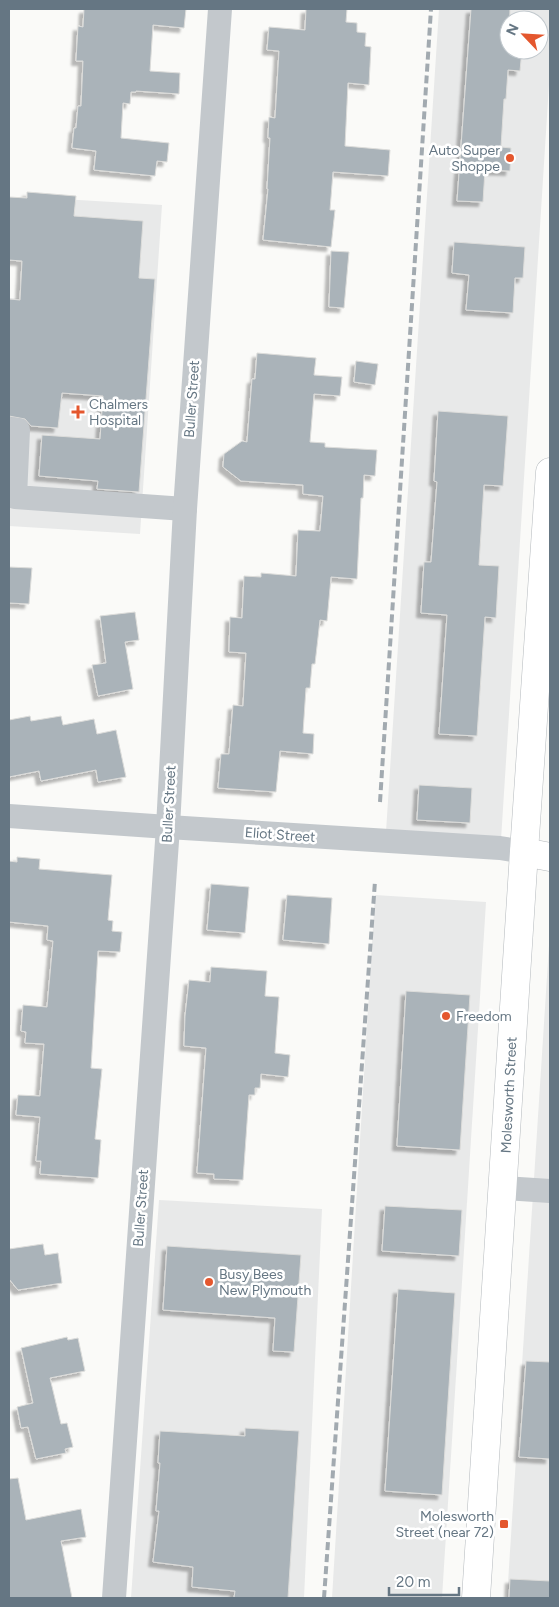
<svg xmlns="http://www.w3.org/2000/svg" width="559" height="1607" font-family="Figtree,sans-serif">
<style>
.built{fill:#e8e9e9;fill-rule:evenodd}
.building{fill:#aab3b9;stroke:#dcdcda;filter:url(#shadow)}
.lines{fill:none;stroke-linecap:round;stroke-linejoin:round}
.major-casing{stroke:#b5babe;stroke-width:29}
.highway-casing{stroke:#b4b9bd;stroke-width:29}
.minor{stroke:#c3c8cc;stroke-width:24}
.major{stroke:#fff;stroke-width:28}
.highway{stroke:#fff;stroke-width:28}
.rail{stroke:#a2aab0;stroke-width:4;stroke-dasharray:8 4;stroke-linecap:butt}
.poi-dot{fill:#e4572e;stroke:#fff;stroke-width:2}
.labels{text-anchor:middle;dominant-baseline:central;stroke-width:5;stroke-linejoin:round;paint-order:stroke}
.poi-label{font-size:14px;fill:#657683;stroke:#fff;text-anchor:start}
.street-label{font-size:14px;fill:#657683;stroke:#fff}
</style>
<defs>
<filter id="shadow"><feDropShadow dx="-4.5" dy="4.5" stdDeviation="1" flood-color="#0004"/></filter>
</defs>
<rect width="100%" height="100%" fill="#fafaf8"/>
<g class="built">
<path d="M439 9H550V69L501 840 386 832ZM509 20H539V50H509Z"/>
<path d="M29 197 162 205 140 534 9 526V298L22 299Z"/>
<path d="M375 895 486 902 442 1598H332Z"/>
<path d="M550 930V1598H507Z"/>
<path d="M159 1200 322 1209 304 1598H131Z"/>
</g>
<g class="building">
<path d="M84 9H186L184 28 153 25 150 71 180 73 179 94 136 91V92H131L130 104 123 103 121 138 169 143 167 162 157 161 155 176 94 170 96 151 72 148 74 128H76L78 106H81L83 61H76L78 26 83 27Z"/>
<path d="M306 9H347L346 22 357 23V32L366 33 365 46 371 47 369 85 348 83 345 146 390 150 388 176 333 172 330 210H335L331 247 263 240 268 189H267L270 138H268L269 117 275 118 279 51 267 50 269 27 305 30Z"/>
<path d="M471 9H510L509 50H522L520 71 508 70 506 99H504L501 147 511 148 510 171 485 170 483 202 457 201Z"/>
<path d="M27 192 76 196 74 216 143 221 139 278 155 279 139 492 97 489 98 481 39 476 42 435 100 439 103 396 62 393 58 428 31 426 25 419 9 416V299L20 300 22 261 9 260V197L27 198Z"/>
<path d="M454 242 525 247 523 278H515L513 313 466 310 469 275 452 273Z"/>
<path d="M331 251 349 252 344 308 329 307Z"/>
<path d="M257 353 316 358 314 375 342 377 340 396 314 394 310 442 325 443V447L377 450 375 476 364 475 363 498H361L357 579 331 577 327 621 320 620 315 664H312L310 688H306L303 733 314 734 313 754 280 751 276 792 218 788 221 754H229L233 705 243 706 246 653 229 652 230 617 242 618 244 576 261 577V573L296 576 298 530 320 531 323 496 303 494V485L241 481 223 467 224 454 242 441 247 442 252 379H255Z"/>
<path d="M356 361 378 364 375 385 354 382Z"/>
<path d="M438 411 508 416 503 486 484 485 479 565 499 566 496 618 485 617 477 736 439 734 447 615 421 613 424 562H431L437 482 434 481Z"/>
<path d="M9 567 32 568 29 604 9 603Z"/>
<path d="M135 612 139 640 125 642 133 689 98 696 92 665 106 663 100 616Z"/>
<path d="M30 716 31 721 61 716 63 725 94 719 97 734 116 730 126 777 98 782 96 770 41 781 39 771 9 777V720Z"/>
<path d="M419 785 472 788 470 823 417 820Z"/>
<path d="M17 857 40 859 39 869 112 875 108 920 113 921 112 931 122 932 120 952 98 951 91 1068 102 1069 95 1139 101 1140 98 1178 40 1174 41 1161H36L40 1117 16 1115 18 1095 40 1096 44 1044 25 1043 26 1032 21 1031 23 1005 47 1007 53 941 47 940 48 926 9 922V861L17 862Z"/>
<path d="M211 884 249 887 245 933 207 930Z"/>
<path d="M287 895 332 898 329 944 283 940Z"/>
<path d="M211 967 267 971 265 996 279 997 275 1053 290 1055 288 1077 261 1074 260 1088H255V1095H249L243 1180 214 1179V1174L197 1173 206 1048 184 1046 185 1016 189 980 210 982Z"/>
<path d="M406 991 470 995 460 1150 397 1146Z"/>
<path d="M385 1206 462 1210 459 1256 382 1251Z"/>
<path d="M43 1244 45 1255 58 1253 62 1283 18 1290 9 1279V1249Z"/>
<path d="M167 1246 301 1255 294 1352 273 1351 275 1318 163 1310Z"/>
<path d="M398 1289 455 1293 442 1495 385 1491Z"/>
<path d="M67 1337 68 1340 78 1338 85 1371 50 1378 61 1424 67 1423 73 1447 65 1449 66 1453 36 1459 28 1427 21 1428 17 1407 33 1403 21 1348Z"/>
<path d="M526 1361 550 1362V1459L519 1457Z"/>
<path d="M245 1428 299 1431 288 1598H234L235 1591 192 1587 193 1567 153 1562 159 1511H156L160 1463H158L160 1431 245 1436Z"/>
<path d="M18 1478 26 1520 81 1509 86 1537 61 1541 72 1598H9V1479Z"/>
<path d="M510 1579 550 1581V1598H509Z"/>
</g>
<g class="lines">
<g class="major-casing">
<path id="major" d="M524 852 550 472"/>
</g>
<g class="highway-casing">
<path id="highway" d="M476 1598 524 852 550 857"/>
</g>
<g class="minor">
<path d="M9 429 18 430 15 497 185 509"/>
<path d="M9 816 168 827 500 848 524 852"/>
<path d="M504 1188 550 1191"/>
<path d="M114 1598 168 827 185 509 220 9"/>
</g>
<use href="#major" class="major"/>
<use href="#highway" class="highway"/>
<g class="rail">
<path d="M380 802 431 9"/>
<path d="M324 1598 375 881"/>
</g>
</g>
<g class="poi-dot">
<circle cx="510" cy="158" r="5"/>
<path d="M75.5 404.5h5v5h5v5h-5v5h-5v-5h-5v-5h5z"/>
<circle cx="446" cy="1016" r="5"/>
<circle cx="209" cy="1282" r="5"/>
<rect x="499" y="1519" width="10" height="10" rx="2.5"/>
</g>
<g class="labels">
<g class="poi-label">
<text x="500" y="150" text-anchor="end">Auto Super<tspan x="500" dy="16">Shoppe</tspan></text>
<text x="89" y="404">Chalmers<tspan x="89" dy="16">Hospital</tspan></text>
<text x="456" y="1016">Freedom</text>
<text x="219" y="1274">Busy Bees<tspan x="219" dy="16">New Plymouth</tspan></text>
<text x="494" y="1516" text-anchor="end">Molesworth<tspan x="494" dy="16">Street (near 72)</tspan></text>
</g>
<g class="street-label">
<text transform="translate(192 399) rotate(-86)">Buller Street</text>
<text transform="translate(169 804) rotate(-87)">Buller Street</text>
<text transform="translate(280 835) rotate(4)">Eliot Street</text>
<text transform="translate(509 1095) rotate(-87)">Molesworth Street</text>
<text transform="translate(141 1208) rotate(-86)">Buller Street</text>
</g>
</g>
<rect width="559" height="1607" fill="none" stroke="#657683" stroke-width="20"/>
<g transform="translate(524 35) rotate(295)"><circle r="24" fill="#ffffff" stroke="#c1c8cd"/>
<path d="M0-4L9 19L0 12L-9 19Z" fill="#e4572e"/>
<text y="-8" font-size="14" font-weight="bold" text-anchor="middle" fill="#657683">N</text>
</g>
<path d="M389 1587v8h70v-8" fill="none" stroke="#657683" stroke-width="2.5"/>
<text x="396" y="1587" font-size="15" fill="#657683" stroke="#ffffff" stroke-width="4" paint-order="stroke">20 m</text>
</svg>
